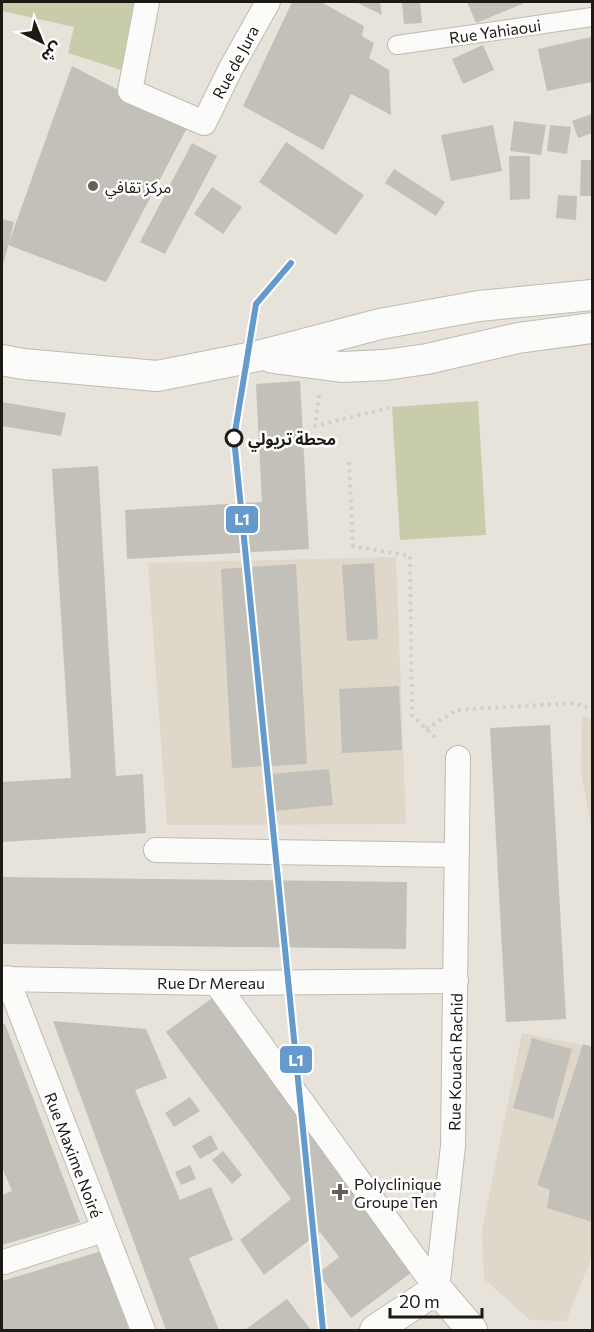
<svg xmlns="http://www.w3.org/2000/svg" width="594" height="1332" font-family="Commissioner,'Noto Sans Arabic',sans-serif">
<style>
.built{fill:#dfd7c9}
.green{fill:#c8ccab}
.building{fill:#c3c0b9}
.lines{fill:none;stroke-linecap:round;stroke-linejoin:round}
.pedestrian-casing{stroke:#bebbb4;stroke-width:20}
.minor-casing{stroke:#bebbb4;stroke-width:26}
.tertiary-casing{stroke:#bebbb4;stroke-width:32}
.path{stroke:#d1cfcd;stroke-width:4;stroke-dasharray:3 4.5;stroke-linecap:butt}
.pedestrian{stroke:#fbfbf9;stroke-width:18}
.minor{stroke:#fbfbf9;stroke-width:24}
.tertiary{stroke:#fbfbf9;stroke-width:30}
.metro-1-casing{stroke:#fff;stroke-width:10}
.metro-1{stroke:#659acd;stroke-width:6}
.poi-dot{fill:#64605a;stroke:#fff;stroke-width:2}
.stop-dot{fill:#fff;stroke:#1d1a15;stroke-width:3}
.labels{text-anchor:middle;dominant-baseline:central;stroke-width:5;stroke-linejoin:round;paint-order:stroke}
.street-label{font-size:16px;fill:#1d1a15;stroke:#fff}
.poi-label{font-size:16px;fill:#1d1a15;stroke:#fff;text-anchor:start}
.stop-label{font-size:16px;font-weight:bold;fill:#1d1a15;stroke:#fff;text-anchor:start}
.line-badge{stroke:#fff;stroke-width:2}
.badge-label{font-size:16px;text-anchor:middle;font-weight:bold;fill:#fff}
</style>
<rect width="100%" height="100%" fill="#e7e3da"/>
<g class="built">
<path d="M396 557 406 824 167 825 148 563Z"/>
<path d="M582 715 592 719V830L581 772Z"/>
<path d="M522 1033 592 1047V1257L566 1321 530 1320 484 1279 482 1231Z"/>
</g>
<g class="green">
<path d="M2 2H137L124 71 68 53 74 27 2 11Z"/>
<path d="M478 401 486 535 400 540 392 407Z"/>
</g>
<g class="building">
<path d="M292 2H321L364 26 362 36 374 43 369 58 389 70 391 115 351 94 323 150 243 106Z"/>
<path d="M356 2H380L382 15Z"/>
<path d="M402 2H420L422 23 404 24Z"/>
<path d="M467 2H527L476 23Z"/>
<path d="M591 37 592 82 547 91 538 49Z"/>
<path d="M483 45 494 70 463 84 452 59Z"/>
<path d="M72 66 188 126 106 282 8 245Z"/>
<path d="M592 114V133L578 138 572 121Z"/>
<path d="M514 121 546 125 541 155 510 151Z"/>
<path d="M493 125 502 171 451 181 441 135Z"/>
<path d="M550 125 571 127 567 154 547 151Z"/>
<path d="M286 142 364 195 336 235 259 182Z"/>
<path d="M192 143 217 156 165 254 140 242Z"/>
<path d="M509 156H530V199L510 200Z"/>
<path d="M581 160H592V196H580Z"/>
<path d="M394 169 445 202 436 216 385 183Z"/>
<path d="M212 187 242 207 223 234 194 214Z"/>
<path d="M558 195 577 196 576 220 556 218Z"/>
<path d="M2 219 14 222 3 265 2 264Z"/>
<path d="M300 381 309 549 127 559 125 510 262 502 256 384Z"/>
<path d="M2 402 66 413 61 436 2 426Z"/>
<path d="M98 466 116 776 143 774 146 833 2 842V782L71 778 52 469Z"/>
<path d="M374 563 378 639 347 641 342 565Z"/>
<path d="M296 564 307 764 232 768 221 569Z"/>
<path d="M399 686 402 750 342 753 339 689Z"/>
<path d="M550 725 566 1019 506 1022 490 728Z"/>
<path d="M329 769 333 805 275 811 272 774Z"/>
<path d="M2 877 407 882 406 949 2 944Z"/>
<path d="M212 998 416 1269 351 1318 318 1273 339 1257 320 1232 264 1275 240 1240 291 1199 166 1032Z"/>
<path d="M53 1021 146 1029 167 1078 135 1090 180 1200 211 1187 233 1240 189 1258 219 1330H166Z"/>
<path d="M2 1024H5L80 1222 2 1245V1195L12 1191 2 1167Z"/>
<path d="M532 1038 572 1049 553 1119 513 1108Z"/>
<path d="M583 1044 592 1047V1222L547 1208 550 1190 537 1185Z"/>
<path d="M190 1097 200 1111 174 1127 165 1113Z"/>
<path d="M211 1135 218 1149 200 1159 192 1146Z"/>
<path d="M223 1151 242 1175 232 1184 212 1160Z"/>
<path d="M190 1165 196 1179 181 1185 175 1172Z"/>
<path d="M105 1250 129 1330H2V1281Z"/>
<path d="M287 1299 311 1330H245Z"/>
</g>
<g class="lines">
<g class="pedestrian-casing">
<path id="pedestrian" d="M397 45 592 17"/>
</g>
<g class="minor-casing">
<g id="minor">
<path d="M147 2 130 91 204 123 231 68 268 2"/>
<path d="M156 850 455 855"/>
<path d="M7 978 143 1330"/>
<path d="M2 979 216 983 456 981"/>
<path d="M216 983 437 1289"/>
<path d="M4 1262 103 1230"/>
<path d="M437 1289 453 1146 458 758"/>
</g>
</g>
<g class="tertiary-casing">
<g id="tertiary">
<path d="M273 358 342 367 385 365 427 359 518 338 592 328"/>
<path d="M2 360 23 364 157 376 258 356 380 324 479 306 592 295"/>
<path d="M375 1330 437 1289 472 1330"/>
</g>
</g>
<g class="path">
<path d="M319 395 315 426 392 407"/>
<path d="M349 462 353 546 410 556 412 715 438 740"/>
<path d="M426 729 456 710 574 703 592 709"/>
</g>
<use href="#pedestrian" class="pedestrian"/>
<use href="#minor" class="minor"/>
<use href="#tertiary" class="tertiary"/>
<g class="metro-1-casing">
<path id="metro-1" d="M291 263 256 304 234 438 323 1330"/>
</g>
<use href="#metro-1" class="metro-1"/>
</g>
<g class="poi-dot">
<circle cx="93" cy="186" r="6"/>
<path d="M337 1183h6v6h6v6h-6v6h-6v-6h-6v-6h6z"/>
</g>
<circle class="stop-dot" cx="234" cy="438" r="8"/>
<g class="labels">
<g class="street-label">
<text transform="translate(495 31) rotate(-8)">Rue Yahiaoui</text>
<text transform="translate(235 62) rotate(-62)">Rue de Jura</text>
<text x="211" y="982">Rue Dr Mereau</text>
<text transform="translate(455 1062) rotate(-89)">Rue Kouach Rachid</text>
<text transform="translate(74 1155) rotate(69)">Rue Maxime Noiré</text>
</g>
<g class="poi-label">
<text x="105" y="186">مركز تقافي</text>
<text x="354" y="1183">Polyclinique<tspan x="354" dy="18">Groupe Ten</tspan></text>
</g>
<g class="stop-label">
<text x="248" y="438">محطة تريولي</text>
</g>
</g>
<g class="line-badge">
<rect x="225" y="505" width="34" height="29" rx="6" fill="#659acd"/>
<rect x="279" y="1045" width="34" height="29" rx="6" fill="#659acd"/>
</g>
<g class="badge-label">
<text x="242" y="525">L1</text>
<text x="296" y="1066">L1</text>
</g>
<rect width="594" height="1332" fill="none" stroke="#1d1a15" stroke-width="6"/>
<g transform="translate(42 42) rotate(137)" stroke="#ffffff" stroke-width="4.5" paint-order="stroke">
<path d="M0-4.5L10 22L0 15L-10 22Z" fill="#1d1a15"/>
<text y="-9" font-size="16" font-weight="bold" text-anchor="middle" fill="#1d1a15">ش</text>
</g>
<path d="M390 1308v9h92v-9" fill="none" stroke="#1d1a15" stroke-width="3"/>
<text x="399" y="1308" font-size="18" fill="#1d1a15" stroke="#ffffff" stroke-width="4.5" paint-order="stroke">20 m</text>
</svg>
